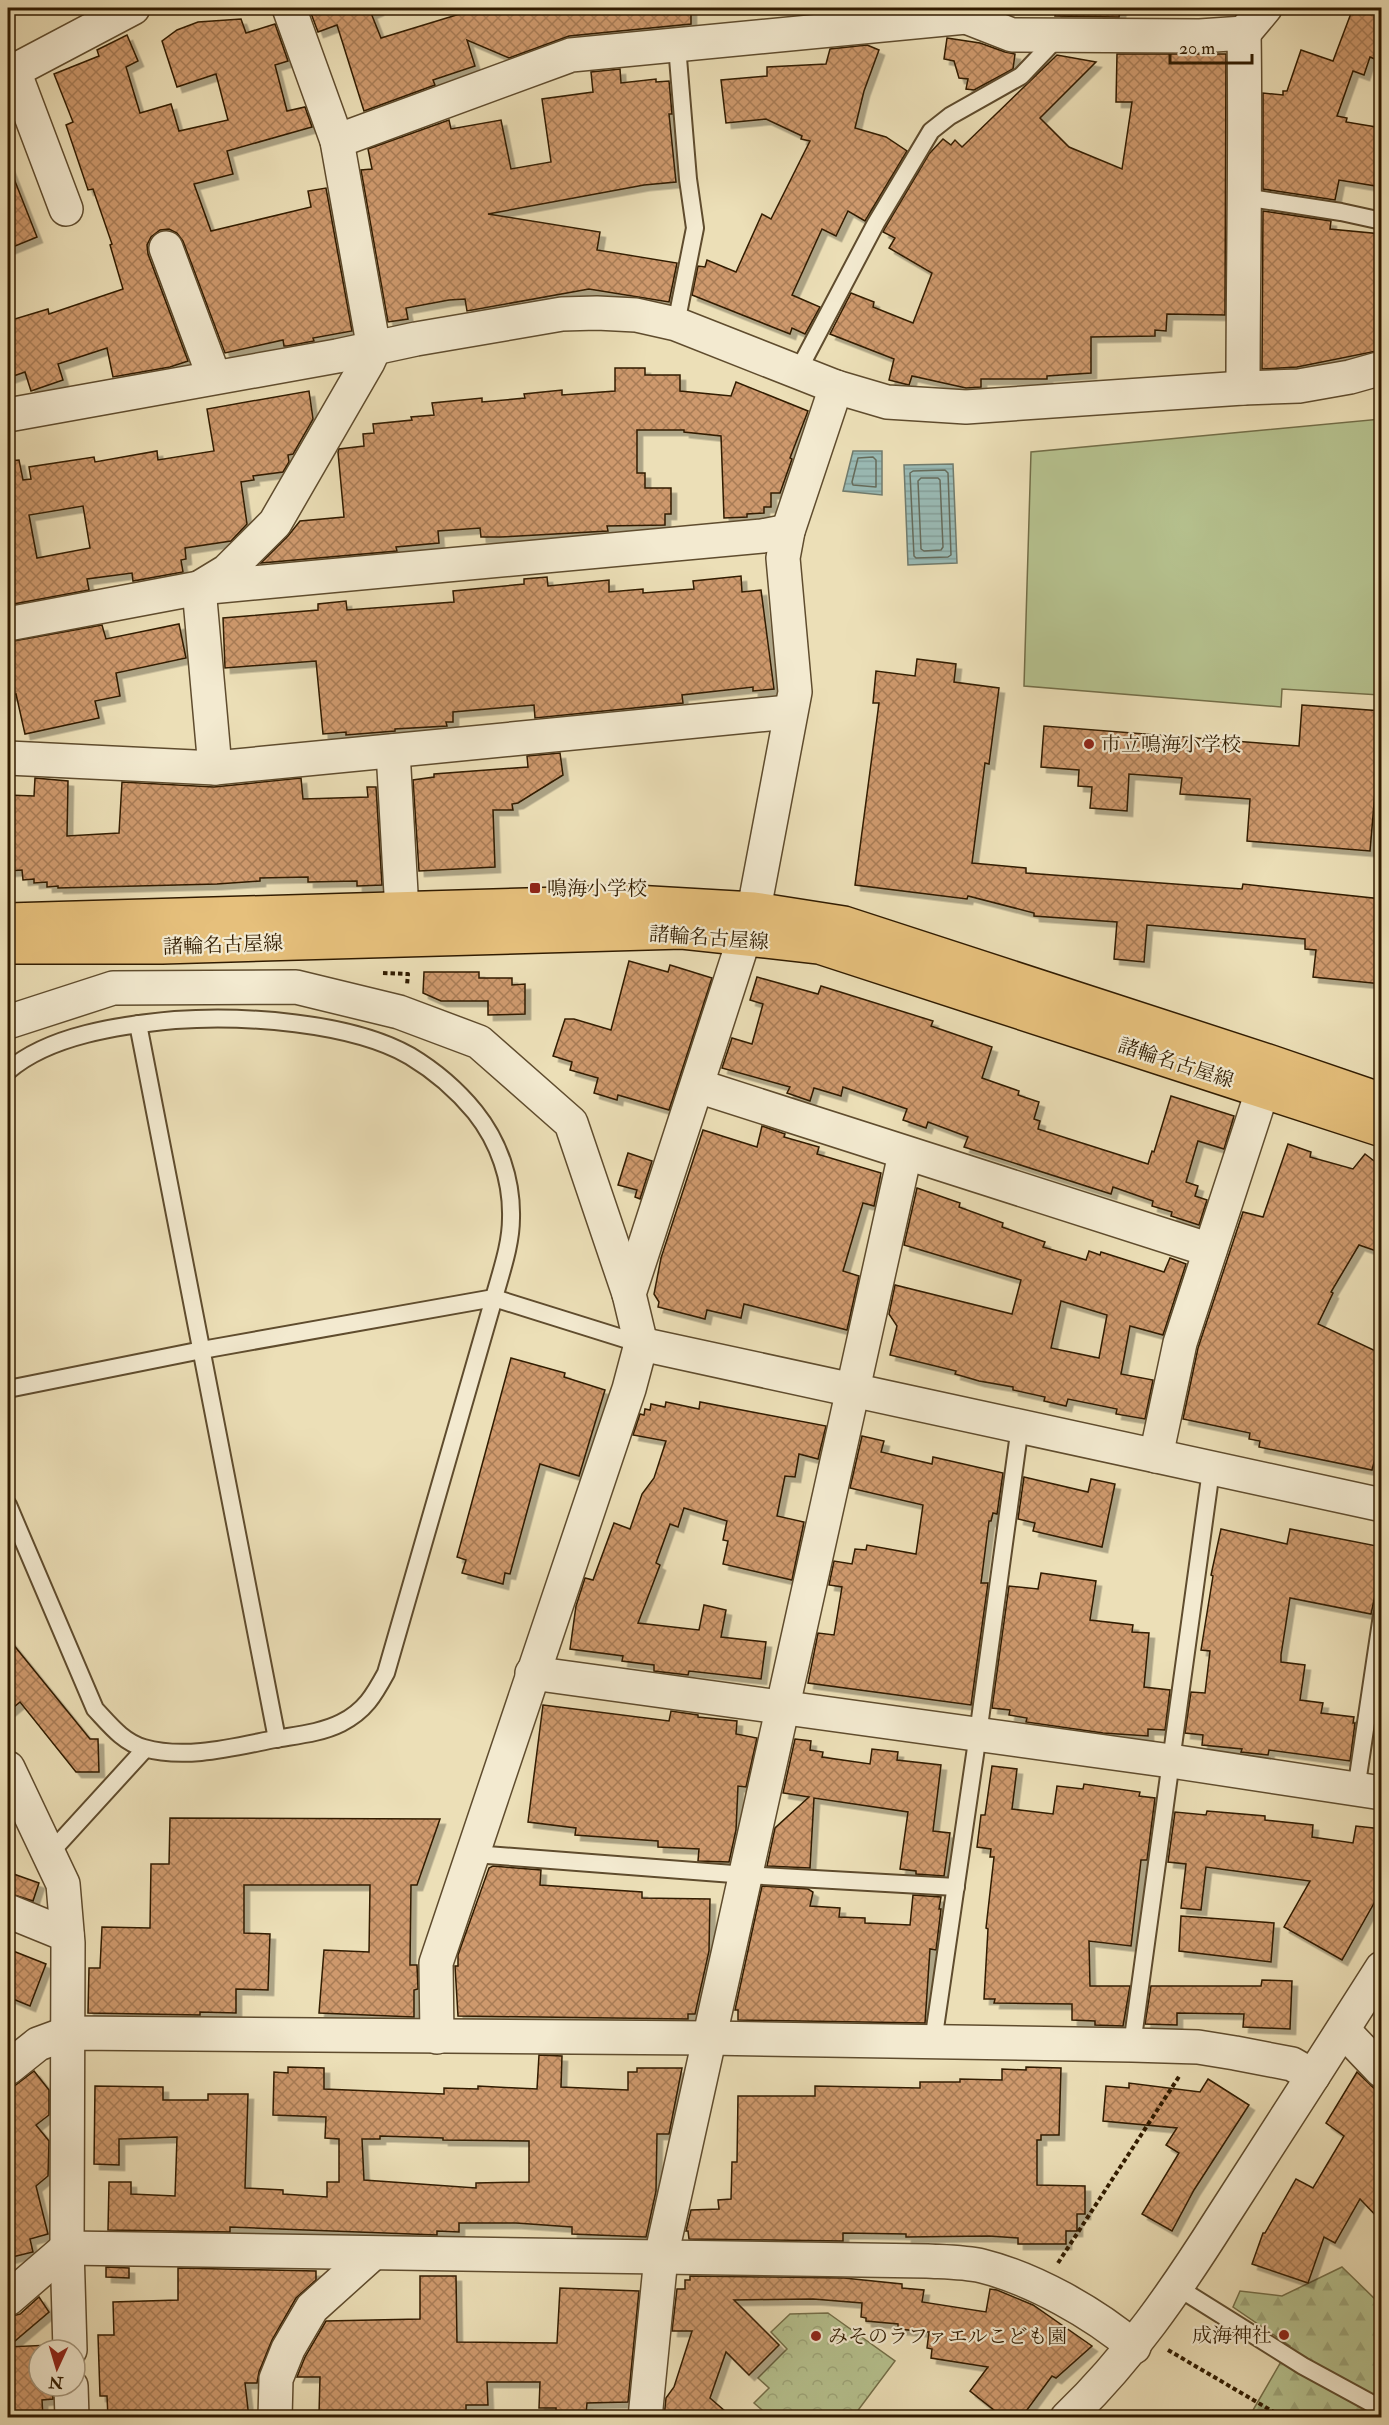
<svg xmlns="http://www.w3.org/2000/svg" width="1389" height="2425" font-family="'IM FELL Double Pica','Noto Serif JP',serif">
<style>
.grass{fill:#b6c28f;stroke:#736e48;stroke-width:1.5}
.forest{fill:url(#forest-firs);stroke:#736e48;stroke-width:1.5}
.park{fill:url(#park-crowns);stroke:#736e48;stroke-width:1.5}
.water{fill:url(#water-rules);stroke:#707b6d;stroke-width:1.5}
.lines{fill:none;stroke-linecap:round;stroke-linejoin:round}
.shore{stroke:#656b5b;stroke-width:1.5}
.building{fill:url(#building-cross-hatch);stroke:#301b00;stroke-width:1.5;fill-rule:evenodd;filter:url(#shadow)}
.service-casing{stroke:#5f4c2e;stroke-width:20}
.minor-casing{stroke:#5f4c2e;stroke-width:36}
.tertiary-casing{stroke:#5f4c2e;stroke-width:36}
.primary-casing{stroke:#301b00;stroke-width:36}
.path{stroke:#301b00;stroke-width:4;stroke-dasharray:4.5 3;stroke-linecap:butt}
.service{stroke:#f3ead0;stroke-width:16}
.minor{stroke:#f3ead0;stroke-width:33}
.tertiary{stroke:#f3ead0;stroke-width:33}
.primary{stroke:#e6c07c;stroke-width:33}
.poi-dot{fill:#8f2418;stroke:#f3ead0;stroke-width:2}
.labels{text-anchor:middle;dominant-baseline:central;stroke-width:4.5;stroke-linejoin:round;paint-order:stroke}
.poi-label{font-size:20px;fill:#301b00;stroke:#f3ead0;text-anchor:start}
.street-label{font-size:20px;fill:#301b00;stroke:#f3ead0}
</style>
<defs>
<pattern id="forest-firs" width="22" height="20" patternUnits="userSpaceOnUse" patternTransform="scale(1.5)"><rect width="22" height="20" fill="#b6c28f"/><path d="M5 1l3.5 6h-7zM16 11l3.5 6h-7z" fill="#9da67a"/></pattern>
<pattern id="park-crowns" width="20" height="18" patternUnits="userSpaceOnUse" patternTransform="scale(1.5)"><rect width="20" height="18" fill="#b6c28f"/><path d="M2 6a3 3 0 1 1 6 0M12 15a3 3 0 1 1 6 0" fill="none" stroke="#9da67a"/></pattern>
<pattern id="water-rules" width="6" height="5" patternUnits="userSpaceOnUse" patternTransform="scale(1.5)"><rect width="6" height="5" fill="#9abbb6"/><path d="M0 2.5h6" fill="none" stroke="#85a09b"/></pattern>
<pattern id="building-cross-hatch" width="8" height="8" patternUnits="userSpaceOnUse" patternTransform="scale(1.5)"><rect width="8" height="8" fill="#ce996d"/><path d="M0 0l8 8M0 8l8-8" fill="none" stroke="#a87c57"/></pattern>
<filter id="shadow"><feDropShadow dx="5.5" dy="5.5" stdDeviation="0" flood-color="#0004"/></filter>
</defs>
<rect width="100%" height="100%" fill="#ecdfb7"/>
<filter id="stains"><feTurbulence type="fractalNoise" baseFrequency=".00333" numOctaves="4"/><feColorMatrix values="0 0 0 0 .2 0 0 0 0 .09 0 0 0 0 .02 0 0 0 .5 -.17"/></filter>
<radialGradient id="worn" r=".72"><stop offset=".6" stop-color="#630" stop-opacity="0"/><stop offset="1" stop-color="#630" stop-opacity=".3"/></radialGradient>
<path class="grass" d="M1381 419 1380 695 1282 689 1281 707 1024 686 1031 452Z"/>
<path class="forest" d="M1342 2267 1376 2300 1381 2298V2417H1249L1290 2346 1233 2307 1240 2291 1282 2296Z"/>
<path class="park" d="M828 2313 895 2361 853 2417H770L754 2403 769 2388 758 2378 787 2349 771 2332 790 2314Z"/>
<g class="water">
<path d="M853 451H882V495L843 491Z"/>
<path d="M953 464 957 563 908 565 904 465Z"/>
</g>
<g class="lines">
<g class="shore">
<path d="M873 457 876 460V487L853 485 852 482 858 458Z"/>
<path d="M945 470 948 473 951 555 948 557 916 558 914 556 910 473 913 471Z"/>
<path d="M921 478H938L940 480 943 547 941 550 924 551 921 549 918 481Z"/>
</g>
</g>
<g class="building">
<path d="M309 8H378V10L371 13 381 38 463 13 461 8H691V24L569 36 509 58 467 40 475 66 433 80 435 85 364 111 337 25 318 32Z"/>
<path d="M1056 8H1121L1119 17 1055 16Z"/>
<path d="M1353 8H1382V62L1370 57 1364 75 1353 71 1337 116 1347 118 1346 122 1382 128V187L1339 180 1335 200 1263 189V93L1283 95V91H1287L1301 50 1333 61Z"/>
<path d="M241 19 246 33 275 24 288 61 275 65 287 111 305 107 312 127 227 151 233 174 194 184 211 231 311 207 308 191 326 188 352 331 313 338 314 341 287 346H284L283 340 225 353 183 241 177 233 169 229 160 230 151 237 147 245 148 254 188 361 170 367 113 377 107 348 58 364 63 380 31 391 25 372 8 378V321L48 309 49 314 123 289 110 245 112 244 93 189 88 190 66 125 73 122 54 74 99 56 97 50 127 35 138 61 126 67 140 113 171 104 179 131 228 120 216 74 177 87 162 41 177 30 198 22Z"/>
<path d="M947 38 980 43 1005 52 1015 54 1013 69 974 90 966 89 968 79 959 78 954 61 944 59Z"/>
<path d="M867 45 879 50 864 91 855 128 886 137 907 151 865 221 848 211 836 236 822 229 792 295 820 307 805 334 792 328 790 334 692 295 698 266 705 267 707 260 736 272 762 214 771 219 810 141 801 139 802 136 766 119 726 123 721 80 767 76V67L826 64 830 49Z"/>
<path d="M1117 54H1226L1225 315 1167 314 1166 331 1155 330V336L1091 337V373L1047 376V379H981V387L966 388 912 376 909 385 889 380 894 359 830 334 851 293 874 302 873 307 913 323 932 273 889 248 895 238 883 232 885 228 929 154 943 139 951 145 955 140 962 147 1057 55 1096 62 1040 118 1069 147 1122 169 1132 102H1116Z"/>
<path d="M620 69 621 83 656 79V82L669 81 672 114H669L676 182 644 185 488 214 600 232 597 250 677 263 669 302 589 289 467 311 465 299 449 300 406 308 408 319 388 322 361 170 372 169 368 149 449 120 451 129 501 120 511 169 551 162 542 99 593 92 591 72Z"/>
<path d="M9 166 37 237 8 249V167Z"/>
<path d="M1263 211 1331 221 1330 229 1382 234V350L1297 367 1262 369Z"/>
<path d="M615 368H645V375H680V391L731 396 736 382 808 411 790 458 792 459 780 493H771V507H764V513L747 514V517L724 518 721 436 684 432V430H637V473H645V488H671V514H665V525L607 526 608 531 501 537H481L480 528 438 531 439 543 396 547 397 551 261 563 288 536 300 521 344 517 338 452 339 449 364 446 363 434 374 433 373 424 412 420 411 417 434 415 432 403 482 398V402L525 398 524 394 562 390V395L615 391Z"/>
<path d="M309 391 313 419 293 454 288 455 289 462 283 472 253 476 254 480 241 482 247 524 231 541 185 548 186 559 181 560 183 572 133 581 132 573 87 579 89 590 8 605V461L19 460 23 480 31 479 29 467 94 457 95 462 157 451 158 460 214 451 207 409ZM83 506 90 548 37 558 29 515Z"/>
<path d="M741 576 742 592 761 590 774 689 753 691V687L682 695 683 703 535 718 534 705 453 712V722H446L447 726 395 729V731L346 735V732L323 734 316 661 225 668 223 618 318 610V604L346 601 347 610 454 602 453 591 524 584V579L547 577 548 586 609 580V592L643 589V593L694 589 693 581Z"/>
<path d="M179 624 186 658 116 673 120 696 95 701 99 718 25 734 16 694 8 696V642L102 625 106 639Z"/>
<path d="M917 659 956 664 954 682 999 688 989 764 985 763 972 863 1026 868V873L1242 889 1243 884 1382 899V984L1313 977 1316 950 1305 949V939L1147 925 1144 962 1114 959 1117 922 1034 916V913L968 896 967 899 855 885 879 703H873L876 671 915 676Z"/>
<path d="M1302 705 1382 711 1370 851 1247 841 1250 799 1180 794 1182 778 1129 774 1127 811 1090 808 1092 787 1078 786 1079 770 1041 767 1044 726 1299 746Z"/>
<path d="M560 753 563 775 518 803 512 804 513 810H493L495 867 419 871 413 780 434 777V774L528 767 527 756Z"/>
<path d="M35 778 68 781 67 836 119 833 122 782 214 787 301 778 303 799 368 797 367 787H376L382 885 357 886V881L308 882V877L260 878V881L217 884 58 888V886L47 887V882L34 883V879L23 880 22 870 8 871V795L34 796Z"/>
<path d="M629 961 668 972 670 965 712 978 669 1110 618 1095 617 1100 594 1093 598 1078 570 1070 572 1062 553 1056 565 1019H574L611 1030Z"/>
<path d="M424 972H479V978H512V985L525 984V1014L488 1015V1001H441L423 993Z"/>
<path d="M757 977 818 994 821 986 933 1021 931 1026 992 1047 982 1078 1019 1091 1018 1095 1039 1102 1034 1119 1040 1121 1038 1129 1148 1164 1152 1151 1154 1152 1171 1096 1234 1116 1224 1149 1198 1141 1186 1182 1198 1186 1195 1196 1207 1200 1199 1225 1171 1216 1172 1212 1152 1206 1153 1201 1113 1187 1111 1194 964 1147 968 1137 928 1122 926 1128 903 1120 907 1109 843 1087 841 1096 814 1088 810 1101 787 1093 790 1087 722 1068 732 1038 752 1044 763 1004 750 1000Z"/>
<path d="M762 1126 785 1134 784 1137 819 1147 817 1154 881 1173 874 1206 863 1203 843 1271 859 1276 847 1330 744 1304 741 1318 707 1310 705 1319 658 1307 659 1302 654 1294 661 1258 703 1130 757 1147Z"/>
<path d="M1288 1144 1311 1152 1310 1157 1353 1169 1365 1154 1382 1167V1253L1359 1245 1331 1292 1333 1293 1318 1324 1382 1354V1432L1372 1470 1259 1447 1260 1441 1249 1439 1250 1433 1183 1419 1198 1348 1243 1212 1263 1217Z"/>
<path d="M628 1153 652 1161 640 1199 635 1197 637 1190 618 1185Z"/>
<path d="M917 1188 960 1203 959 1207 1003 1223 1002 1227 1045 1242 1043 1247 1086 1260 1089 1251 1100 1255 1101 1252 1164 1272 1170 1258 1186 1264 1163 1335 1130 1326 1121 1374 1153 1380 1145 1419 1116 1414 1117 1409 1068 1399 1066 1406 1044 1401 1045 1397 1013 1390V1387L979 1381 955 1374 956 1371 890 1355 897 1326 889 1314 895 1285 1012 1314 1021 1280 904 1245ZM1061 1301 1107 1315 1099 1358 1051 1348Z"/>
<path d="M511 1358 565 1373 564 1377 605 1390 579 1476 540 1464 510 1574 505 1573 503 1584 462 1573 466 1560 457 1557Z"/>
<path d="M666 1402 699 1409 700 1402 826 1426 818 1459 799 1454 795 1477 785 1476 777 1516 804 1522 792 1580 723 1564 728 1541 723 1540 727 1521 684 1508 678 1527 670 1524 656 1563 660 1565 638 1623 699 1630 704 1605 726 1610 721 1637 766 1642 761 1679 689 1671 688 1675 654 1671V1665L622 1661 623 1656 570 1649 576 1606 585 1578 593 1580 614 1523 630 1529 642 1494 654 1478 666 1441 633 1435 640 1414 644 1415 645 1409 650 1410 651 1404 665 1407Z"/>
<path d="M862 1436 884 1441 881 1452 932 1464 933 1457 1003 1473 997 1514 993 1513 991 1521H989L981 1583H988L971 1705 808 1683 818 1633 834 1635 842 1587 829 1585 834 1561 852 1564 855 1549 866 1550 867 1545 916 1554 923 1505 850 1488Z"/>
<path d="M1024 1477 1088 1492 1091 1479 1115 1484 1102 1547 1033 1531 1035 1523 1018 1519Z"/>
<path d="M1221 1529 1287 1544 1290 1529 1382 1547V1588L1377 1586 1371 1614 1290 1598 1281 1655V1662L1305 1665 1300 1700 1323 1703 1321 1713 1354 1717 1353 1723H1355L1350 1761 1269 1750 1268 1755 1241 1752 1242 1749 1202 1745 1203 1735 1185 1733 1191 1692 1205 1693 1210 1651 1201 1650 1213 1576 1211 1575Z"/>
<path d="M1041 1573 1096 1581 1090 1620 1133 1625 1132 1632 1149 1633 1144 1687 1170 1690 1165 1730 1148 1729V1736L1103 1733 1026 1722 1027 1718 1009 1715 1010 1710 992 1708 1009 1586 1038 1589Z"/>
<path d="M8 1638 90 1739H98L99 1772H76L20 1702 8 1712Z"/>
<path d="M543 1705 669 1721 671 1711 698 1715V1717L737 1721 736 1734 757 1738 746 1787 738 1786 736 1830 729 1862 698 1861 699 1849 658 1847V1841L575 1835 576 1828 528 1822Z"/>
<path d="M795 1739 811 1741 810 1750 823 1752 822 1757 870 1764 872 1749 898 1752 897 1760 941 1765 933 1831 950 1833 944 1876 916 1874V1871L900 1869 908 1812 814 1798 810 1868 767 1866 775 1828 809 1797 783 1793Z"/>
<path d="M992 1766 1017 1769 1012 1809 1053 1814 1057 1786 1083 1789 1084 1784 1140 1792 1139 1796 1155 1798 1147 1860H1141L1131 1946 1089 1941 1090 1986H1130L1123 2026 1095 2025V2021L1072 2020V2004L994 2003 995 1999H984L988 1929 986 1928 994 1857H990L991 1849 977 1847 981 1815H985Z"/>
<path d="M1207 1811 1265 1816V1820L1313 1825 1312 1837 1353 1843 1356 1826 1382 1829V1898H1377L1342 1960 1284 1927 1310 1881 1206 1867 1201 1910 1181 1908 1186 1864 1168 1862 1175 1812 1206 1815Z"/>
<path d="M170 1818 440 1819 417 1885H411L410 1965H417L418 1989 414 1990V2017L319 2013 324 1950 369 1952 370 1885H244V1933L270 1934 268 1990 236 1989V2013L200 2012V2015L88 2013 89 1968H100L102 1927 150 1928 151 1864H169Z"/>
<path d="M493 1866 541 1870 540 1885 642 1892V1898L710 1899 709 1951 695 2014H688V2019L458 2016 455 1966H458V1955L489 1868Z"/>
<path d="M8 1872 39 1883 33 1901 8 1893Z"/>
<path d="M762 1886 808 1889 813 1892 810 1906 840 1908 839 1917 865 1918V1923L910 1925 913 1895 941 1897 939 1909H941L936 1950 930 1949 925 2023 738 2020V2010H735Z"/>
<path d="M1181 1916 1274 1923 1271 1962 1179 1951Z"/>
<path d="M8 1949 46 1964 30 2006 8 1997Z"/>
<path d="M1262 1980 1292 1981 1290 2029 1243 2027 1244 2014 1177 2013V2025L1145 2024 1151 1986H1261Z"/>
<path d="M539 2055 562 2056 561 2087 628 2090V2072H637V2068H682L669 2134H657L656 2191 646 2237 572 2234V2227L516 2223H459V2232L437 2231V2235L230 2227V2232L108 2230 109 2182H131V2194L175 2196 177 2137 119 2139V2165L94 2164 95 2086 163 2087V2100H208V2094H248L245 2188 283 2190V2194L327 2197V2182H339V2139L325 2138 326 2117 273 2115 274 2072 288 2073V2067L324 2068V2089L444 2094V2088L478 2089V2086L537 2089ZM380 2136 443 2138V2140L529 2141V2182L476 2183V2188L364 2180 362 2139H380Z"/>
<path d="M1026 2067 1061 2068 1059 2135H1041V2140H1037V2185L1085 2186V2214H1077V2231H1066V2244H1018V2238L989 2236 906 2237V2234L843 2233V2241L689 2239 688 2231H686L691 2210 719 2209 718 2200 731 2199 732 2162H737L738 2096H815V2086L920 2088V2082H960V2079L1002 2080V2069L1026 2070Z"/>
<path d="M34 2071 49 2090V2115L36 2125 49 2141 48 2176 36 2186 48 2234 30 2239 33 2252 8 2258V2091Z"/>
<path d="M1357 2072 1382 2096V2222L1360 2199 1335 2243 1324 2237 1308 2283 1252 2264 1263 2233H1265L1296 2179 1313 2188 1344 2136 1326 2123Z"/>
<path d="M1208 2079 1249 2105 1194 2190 1172 2231 1142 2214 1179 2153 1166 2145 1177 2128 1103 2121 1106 2086 1129 2088V2083L1200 2092Z"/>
<path d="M106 2267 129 2268V2278L106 2277Z"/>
<path d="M178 2268 316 2271V2280L296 2298 272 2340 259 2372 257 2383H245L249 2418H108L107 2396H100L98 2335H114L113 2302 178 2300Z"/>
<path d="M420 2276H456L457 2342 557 2343 560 2288 639 2291 628 2402 587 2403 586 2415 556 2414V2408H539L540 2382H487L488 2405H466V2413L319 2414 320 2377H297L305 2357 326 2321 420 2319Z"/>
<path d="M690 2276 844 2278 902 2284V2288L924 2290 922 2302 986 2312 990 2289 997 2290 1033 2305 1092 2346 1056 2378 1052 2376 1021 2418H1004L970 2391 988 2367 931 2358 932 2349 927 2348 929 2332 898 2329V2324L866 2321V2318L861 2317 862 2303 813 2299 734 2300 779 2345 749 2375 726 2352 710 2398 733 2418H664L666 2398 674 2387 692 2331H672L677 2289H685V2280H690Z"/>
<path d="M39 2297 49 2312 8 2347 51 2345V2350H39V2386H52L53 2399 42 2400 43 2418H8V2317L20 2314Z"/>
</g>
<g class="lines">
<g class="service-casing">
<g id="service">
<path d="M1244 197 1341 212 1382 221"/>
<path d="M676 324 695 228 688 179 677 46"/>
<path d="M798 371 876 223 931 131 950 116 1021 76 1060 35"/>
<path d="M138 1024 277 1739"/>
<path d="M8 1071C49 1035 121 1025 175 1020 242 1015 351 1022 410 1056 435 1071 457 1090 475 1112 499 1142 512 1180 511 1218 511 1245 501 1272 494 1298L386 1673C374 1695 365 1711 341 1723 321 1733 298 1735 275 1739 234 1747 186 1760 144 1748 123 1742 110 1725 95 1709L8 1505"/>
<path d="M8 1389 202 1350 494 1298 641 1344"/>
<path d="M1356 1790 1382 1615"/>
<path d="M50 1853 145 1749"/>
<path d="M474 1854 746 1875 956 1887"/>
<path d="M933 2042 978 1734 1020 1426"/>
<path d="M1132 2045 1211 1470"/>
<path d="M1177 2287 1303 2366 1382 2409"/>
</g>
</g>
<g class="minor-casing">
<g id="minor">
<path d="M289 8 337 141 374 349 368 362 275 523 227 571 199 588 762 536 788 531"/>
<path d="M953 8 966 17 1012 35 1200 36 1244 33C1246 151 1243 270 1243 388"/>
<path d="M1244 33 1265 8"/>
<path d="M14 71 66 209"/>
<path d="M8 74 133 8"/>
<path d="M337 141 571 55 966 17"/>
<path d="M166 248 214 377"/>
<path d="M8 415 337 356 416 339 562 314 597 313 636 315 676 324 836 387 887 402 966 407 1243 388 1299 386 1350 377 1382 368"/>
<path d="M8 624 199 588 215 768"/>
<path d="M393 751 402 911"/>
<path d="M8 758 215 768 789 712"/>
<path d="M754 909 795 692 783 558 788 531 836 387"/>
<path d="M8 1022 113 988 296 987 399 1012 479 1042 571 1123 629 1294"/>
<path d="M698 1086 1210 1250"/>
<path d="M641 1344 1382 1505"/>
<path d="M1156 1456 1180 1343 1271 1064"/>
<path d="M532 1673 1171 1761 1382 1793"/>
<path d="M8 1768 63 1884 68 1943 67 2248 70 2350"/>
<path d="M8 1911 67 1935"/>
<path d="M1343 2030 1382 2071"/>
<path d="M8 2299 67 2248 927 2261C945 2262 965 2262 982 2266 1034 2279 1094 2313 1134 2347"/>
<path d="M71 2386 72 2418"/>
<path d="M275 2418 276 2379 288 2349 312 2308 372 2254"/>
<path d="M645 2418 661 2257 905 1154"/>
</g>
</g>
<g class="tertiary-casing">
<g id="tertiary">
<path d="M437 2037 436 1963 629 1389 641 1344 629 1294 753 911"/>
<path d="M8 2068 38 2044 68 2033 709 2038 1132 2045 1198 2047 1235 2053 1292 2064 1313 2076 1382 1968"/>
<path d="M1067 2418C1129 2359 1176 2290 1221 2219 1252 2171 1283 2123 1313 2076"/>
</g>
</g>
<g class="primary-casing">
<g id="primary">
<path d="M8 920 634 902 754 909 844 923 1271 1062 1382 1100"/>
<path d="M8 947H162L682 932 819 947 1382 1130"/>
</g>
</g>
<g class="path">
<path d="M383 973 408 974 407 985"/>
<path d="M1058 2263 1180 2075"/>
<path d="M1168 2350 1284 2418"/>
</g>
<use href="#service" class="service"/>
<use href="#minor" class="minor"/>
<use href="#tertiary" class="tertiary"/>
<use href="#primary" class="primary"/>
</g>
<g class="poi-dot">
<circle cx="1089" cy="744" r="6"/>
<rect x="529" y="882" width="12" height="12" rx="3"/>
<circle cx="1284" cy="2335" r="6"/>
<circle cx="816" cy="2336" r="6"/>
</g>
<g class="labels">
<g class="poi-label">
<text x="1101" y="744">市立鳴海小学校</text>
<text x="547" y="888">鳴海小学校</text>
<text x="1272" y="2335" text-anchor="end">成海神社</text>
<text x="828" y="2336">みそのラファエルこども園</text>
</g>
<g class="street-label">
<text transform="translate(709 938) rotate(4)">諸輪名古屋線</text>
<text transform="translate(223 945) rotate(-2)">諸輪名古屋線</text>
<text transform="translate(1176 1063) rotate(18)">諸輪名古屋線</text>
</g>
</g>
<rect width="1389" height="2425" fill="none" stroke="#ecdfb7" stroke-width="30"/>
<rect x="9" y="9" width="1371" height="2407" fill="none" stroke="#301b00" stroke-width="3"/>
<rect x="15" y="15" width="1359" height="2395" fill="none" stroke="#301b00" stroke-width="1.5"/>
<g transform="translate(57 2368) rotate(184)"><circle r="28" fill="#f3ead0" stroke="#a5977d" stroke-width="1.5"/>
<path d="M0-4.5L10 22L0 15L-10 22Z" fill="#8f2418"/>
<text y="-9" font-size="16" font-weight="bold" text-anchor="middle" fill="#301b00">N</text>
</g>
<path d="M1170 54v9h82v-9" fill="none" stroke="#301b00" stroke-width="3"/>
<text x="1179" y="54" font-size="18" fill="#301b00" stroke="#f3ead0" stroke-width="4.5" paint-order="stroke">20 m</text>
<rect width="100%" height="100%" filter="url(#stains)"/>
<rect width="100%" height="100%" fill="url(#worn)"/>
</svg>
